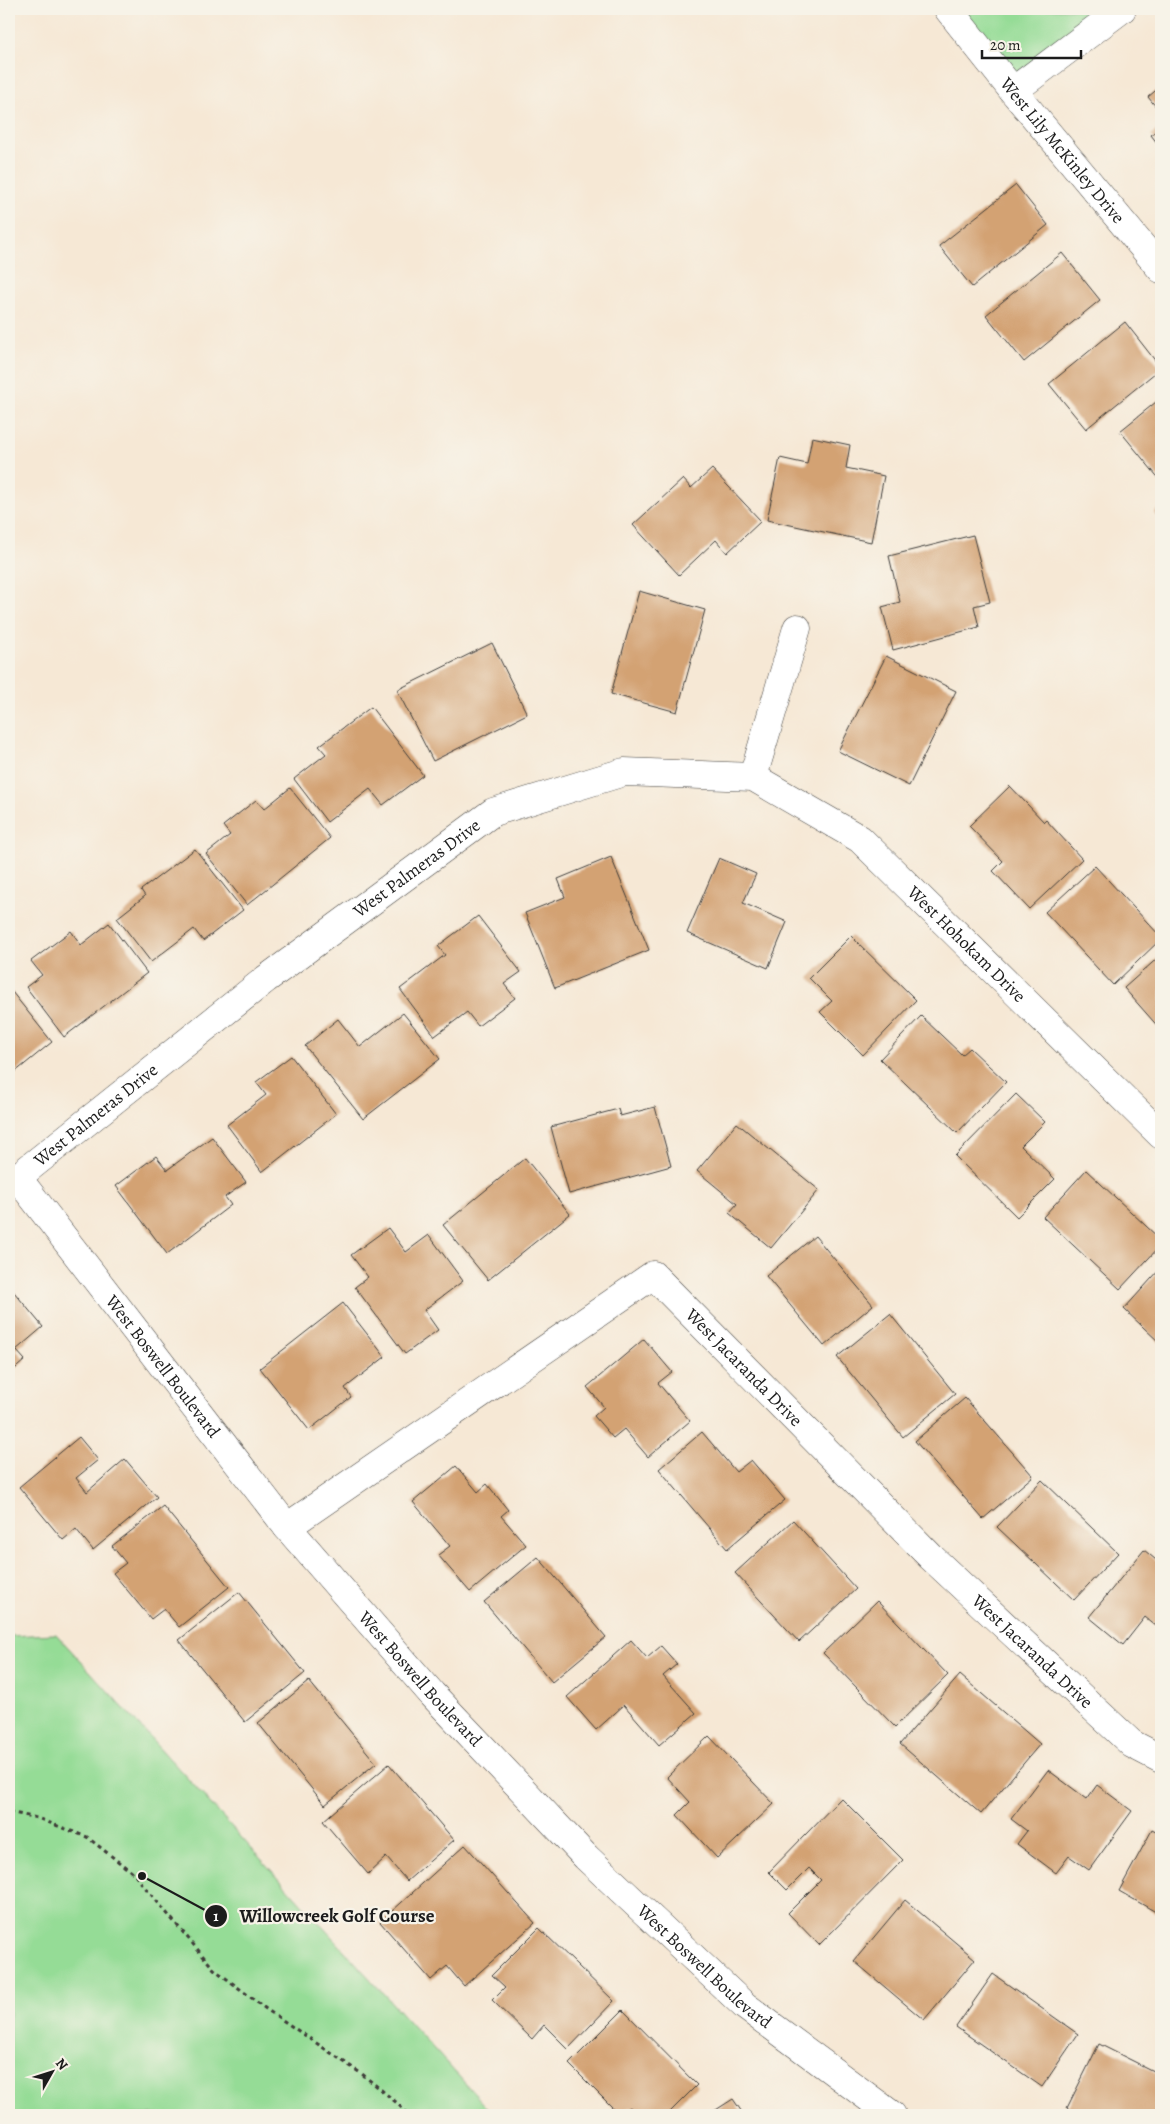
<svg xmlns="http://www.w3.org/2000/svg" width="1170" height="2124" font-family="Alegreya,serif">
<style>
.green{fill:#95dc96;stroke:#587c59}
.building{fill:#d3a273}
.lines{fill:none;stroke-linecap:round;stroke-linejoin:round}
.minor-casing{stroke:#3d3b38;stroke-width:29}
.path{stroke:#3d3b38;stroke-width:3;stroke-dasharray:4 4;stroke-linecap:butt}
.minor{stroke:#fff;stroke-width:28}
.labels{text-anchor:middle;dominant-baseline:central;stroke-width:4.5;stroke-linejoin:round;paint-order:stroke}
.street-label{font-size:18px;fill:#1c1c1c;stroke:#f7f3e8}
.leader{fill:none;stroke:#1c1c1c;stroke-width:2}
.callout-dot{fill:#1c1c1c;stroke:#f7f3e8;stroke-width:2}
.mark-label{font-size:15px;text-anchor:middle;font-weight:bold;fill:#fff}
.callout-label{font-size:19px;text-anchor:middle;font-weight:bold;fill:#1c1c1c;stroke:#f7f3e8;stroke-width:4.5;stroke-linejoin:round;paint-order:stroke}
</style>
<rect width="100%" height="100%" fill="#f7f3e8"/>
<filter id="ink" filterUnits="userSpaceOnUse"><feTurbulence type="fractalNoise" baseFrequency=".02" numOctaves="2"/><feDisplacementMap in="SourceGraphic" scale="10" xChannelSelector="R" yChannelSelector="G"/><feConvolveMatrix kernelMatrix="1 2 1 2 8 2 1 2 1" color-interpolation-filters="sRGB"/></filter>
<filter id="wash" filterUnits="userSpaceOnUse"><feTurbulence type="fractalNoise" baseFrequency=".0096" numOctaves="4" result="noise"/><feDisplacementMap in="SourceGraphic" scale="20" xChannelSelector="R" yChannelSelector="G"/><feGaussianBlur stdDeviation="1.12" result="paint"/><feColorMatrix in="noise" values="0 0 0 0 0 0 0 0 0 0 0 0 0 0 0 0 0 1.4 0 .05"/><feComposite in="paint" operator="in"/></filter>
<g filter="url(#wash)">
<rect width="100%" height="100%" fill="#f6e8d5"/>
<g class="green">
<path d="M948 9H1122L1013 91Z"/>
<path d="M55 1634H56L494 2115H9V1636Z"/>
</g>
<g id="blocks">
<g class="building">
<path d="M1161 86V113L1148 97Z"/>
<path d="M1161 127V148L1151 135Z"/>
<path d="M1016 185 1048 225 972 287 939 246Z"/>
<path d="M1062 253 1100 300 1024 362 986 315Z"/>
<path d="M1125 322 1161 368 1086 429 1049 384Z"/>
<path d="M1161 398V481L1120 431Z"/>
<path d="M812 437 850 445 846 468 884 476 871 542 767 520 780 458 807 464Z"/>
<path d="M712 469 761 521 727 553 716 540 679 575 633 525 683 479 691 488Z"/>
<path d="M1161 507V522L1154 513Z"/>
<path d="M973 535 990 602 974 606 979 627 893 650 882 607 900 602 889 556Z"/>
<path d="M639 591 705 610 677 712 611 694Z"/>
<path d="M492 643 527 714 433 761 397 690Z"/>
<path d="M886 656 956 691 909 786 838 751Z"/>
<path d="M371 707 423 775 383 805 370 789 327 822 294 779 326 754 319 746Z"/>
<path d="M1010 786 1044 822 1046 820 1082 859 1029 909 993 871 1003 861 969 826Z"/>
<path d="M290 788 330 838 247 905 206 854 230 835 223 826 256 800 264 809Z"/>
<path d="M195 849 243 910 203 941 194 929 151 962 117 918 145 896 141 890Z"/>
<path d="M611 857 649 950 555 988 525 913 565 897 558 879Z"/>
<path d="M719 858 756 874 743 903 787 922 768 968 687 933Z"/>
<path d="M1095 866 1161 937V939L1113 985 1045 912Z"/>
<path d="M478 916 521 972 504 984 515 998 478 1026 467 1012 435 1036 400 989 445 955 438 946Z"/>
<path d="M109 923 147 973 64 1037 26 987 42 975 31 961 71 931 81 945Z"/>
<path d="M851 936 916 1000 863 1055 820 1012 832 1001 809 978Z"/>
<path d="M1161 955V1030L1124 988Z"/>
<path d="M12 992 52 1042 9 1077V995Z"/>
<path d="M403 1013 440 1059 363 1119 305 1046 338 1019 360 1047Z"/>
<path d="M921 1016 962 1055 970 1048 1006 1082 957 1133 880 1059Z"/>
<path d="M291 1056 336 1114 262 1172 227 1125 266 1095 256 1082Z"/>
<path d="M1016 1094 1045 1122 1021 1146 1055 1179 1017 1217 955 1156Z"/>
<path d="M655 1107 671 1166 569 1194 551 1127 618 1109 620 1116Z"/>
<path d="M737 1123 819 1190 771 1248 729 1213 737 1204 697 1171Z"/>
<path d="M212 1137 246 1182 225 1197 231 1205 167 1254 116 1186 156 1156 167 1170Z"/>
<path d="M525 1158 570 1214 488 1280 443 1225Z"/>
<path d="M1086 1170 1161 1240V1245L1120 1289 1043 1217Z"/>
<path d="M388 1228 406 1252 429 1235 463 1281 424 1310 438 1330 405 1354 355 1287 368 1277 351 1255Z"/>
<path d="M815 1236 873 1305 824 1346 766 1276Z"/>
<path d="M1161 1268V1344L1124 1309Z"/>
<path d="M9 1286 43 1327 16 1350 25 1360 9 1374Z"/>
<path d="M343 1303 385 1357 345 1388 351 1397 309 1430 260 1368Z"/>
<path d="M890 1314 955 1394 903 1437 837 1357Z"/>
<path d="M644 1339 672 1372 658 1383 690 1421 648 1457 624 1429 613 1438 594 1416 604 1407 587 1387Z"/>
<path d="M965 1398 1033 1476 983 1519 915 1441Z"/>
<path d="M702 1432 736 1472 751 1460 785 1500 727 1549 659 1469Z"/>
<path d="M79 1437 98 1460 76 1478 87 1492 125 1459 157 1497 93 1550 76 1529 63 1540 19 1487Z"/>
<path d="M456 1466 478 1492 487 1484 508 1510 501 1516 526 1545 470 1592 438 1555 450 1546 413 1502Z"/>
<path d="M1042 1480 1118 1553 1074 1600 997 1527Z"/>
<path d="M163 1506 229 1587 179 1627 164 1609 151 1619 113 1573 126 1563 112 1546Z"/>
<path d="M793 1520 856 1589 799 1642 735 1573Z"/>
<path d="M1144 1550 1161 1564V1630L1145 1617 1123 1645 1089 1617Z"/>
<path d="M538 1557 606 1637 552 1682 484 1602Z"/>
<path d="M239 1592 305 1673 245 1722 179 1640Z"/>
<path d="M877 1601 948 1675 895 1727 823 1653Z"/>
<path d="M631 1640 647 1658 661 1646 677 1664 663 1676 696 1713 659 1745 624 1705 596 1730 567 1697Z"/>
<path d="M960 1675 1040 1744 981 1814 900 1744Z"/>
<path d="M309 1681 376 1763 325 1805 258 1723Z"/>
<path d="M709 1736 774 1804 717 1858 677 1815 690 1802 667 1777Z"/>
<path d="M389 1764 454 1840 407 1881 386 1857 368 1874 323 1821Z"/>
<path d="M1048 1770 1087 1799 1097 1785 1132 1811 1089 1870 1069 1856 1056 1873 1017 1844 1027 1831 1011 1819Z"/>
<path d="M841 1798 903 1860 819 1945 788 1913 821 1880 809 1868 787 1890 769 1872Z"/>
<path d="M1152 1830 1161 1835V1915L1119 1891Z"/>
<path d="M465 1845 535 1923 464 1986 447 1966 431 1980 380 1922Z"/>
<path d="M905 1900 975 1959 924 2020 854 1961Z"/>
<path d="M539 1928 614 2001 568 2049 544 2025 532 2039 492 2000 505 1987 492 1975Z"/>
<path d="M993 1974 1078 2034 1042 2087 956 2027Z"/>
<path d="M623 2010 697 2085 667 2115H638L630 2107 620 2115 569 2064Z"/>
<path d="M1099 2044 1161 2075V2115H1081L1067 2108Z"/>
<path d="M733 2099 744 2115H708Z"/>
</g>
</g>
</g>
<g filter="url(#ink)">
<use href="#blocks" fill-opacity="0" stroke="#3d3b38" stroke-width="1"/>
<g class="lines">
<g class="minor-casing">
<g id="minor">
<path id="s1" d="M948 9 1013 91 1161 269"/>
<path d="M1013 91 1122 9"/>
<path d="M753 777 797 628"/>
<path id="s2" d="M17 1177 287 1527 432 1694 586 1857 745 2006 892 2115"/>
<path id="s3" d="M9 1184 266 979 493 812 624 772 753 777 860 839 1161 1135"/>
<path id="s4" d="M287 1527 653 1275 931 1557 1132 1744 1161 1759"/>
</g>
</g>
<path class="path" d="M9 1812 37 1818 87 1837 133 1873 214 1969 266 2009 362 2074 397 2103 408 2115"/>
<use href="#minor" class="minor"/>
</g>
</g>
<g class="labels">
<g class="street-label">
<text stroke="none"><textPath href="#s1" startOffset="182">West Lily McKinley Drive</textPath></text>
<text stroke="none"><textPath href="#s3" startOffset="516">West Palmeras Drive</textPath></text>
<text stroke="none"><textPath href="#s3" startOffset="1150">West Hohokam Drive</textPath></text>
<text stroke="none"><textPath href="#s3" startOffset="111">West Palmeras Drive</textPath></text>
<text stroke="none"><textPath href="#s2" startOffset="239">West Boswell Boulevard</textPath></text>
<text stroke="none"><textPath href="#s4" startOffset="574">West Jacaranda Drive</textPath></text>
<text stroke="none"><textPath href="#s4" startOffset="979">West Jacaranda Drive</textPath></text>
<text stroke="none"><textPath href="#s2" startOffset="644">West Boswell Boulevard</textPath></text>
<text stroke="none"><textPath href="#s2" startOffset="1049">West Boswell Boulevard</textPath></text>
</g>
</g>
<path class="leader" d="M142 1876L216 1916"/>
<g class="callout-dot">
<circle cx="142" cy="1876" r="5"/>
<circle cx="216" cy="1916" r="12"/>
</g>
<g class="mark-label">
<text x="216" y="1921">1</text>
</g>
<g class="callout-label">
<text x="337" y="1922">Willowcreek Golf Course</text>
</g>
<rect width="1170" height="2124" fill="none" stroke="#f7f3e8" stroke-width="30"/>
<g transform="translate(52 2072) rotate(51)" stroke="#f7f3e8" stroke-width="4" paint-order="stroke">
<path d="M0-4L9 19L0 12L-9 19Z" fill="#1c1c1c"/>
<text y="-8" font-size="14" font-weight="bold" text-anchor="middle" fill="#1c1c1c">N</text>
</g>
<path d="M982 50v8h99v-8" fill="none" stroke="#1c1c1c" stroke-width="2.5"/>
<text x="990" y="50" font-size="15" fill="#1c1c1c" stroke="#f7f3e8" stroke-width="4" paint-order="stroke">20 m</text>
</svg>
